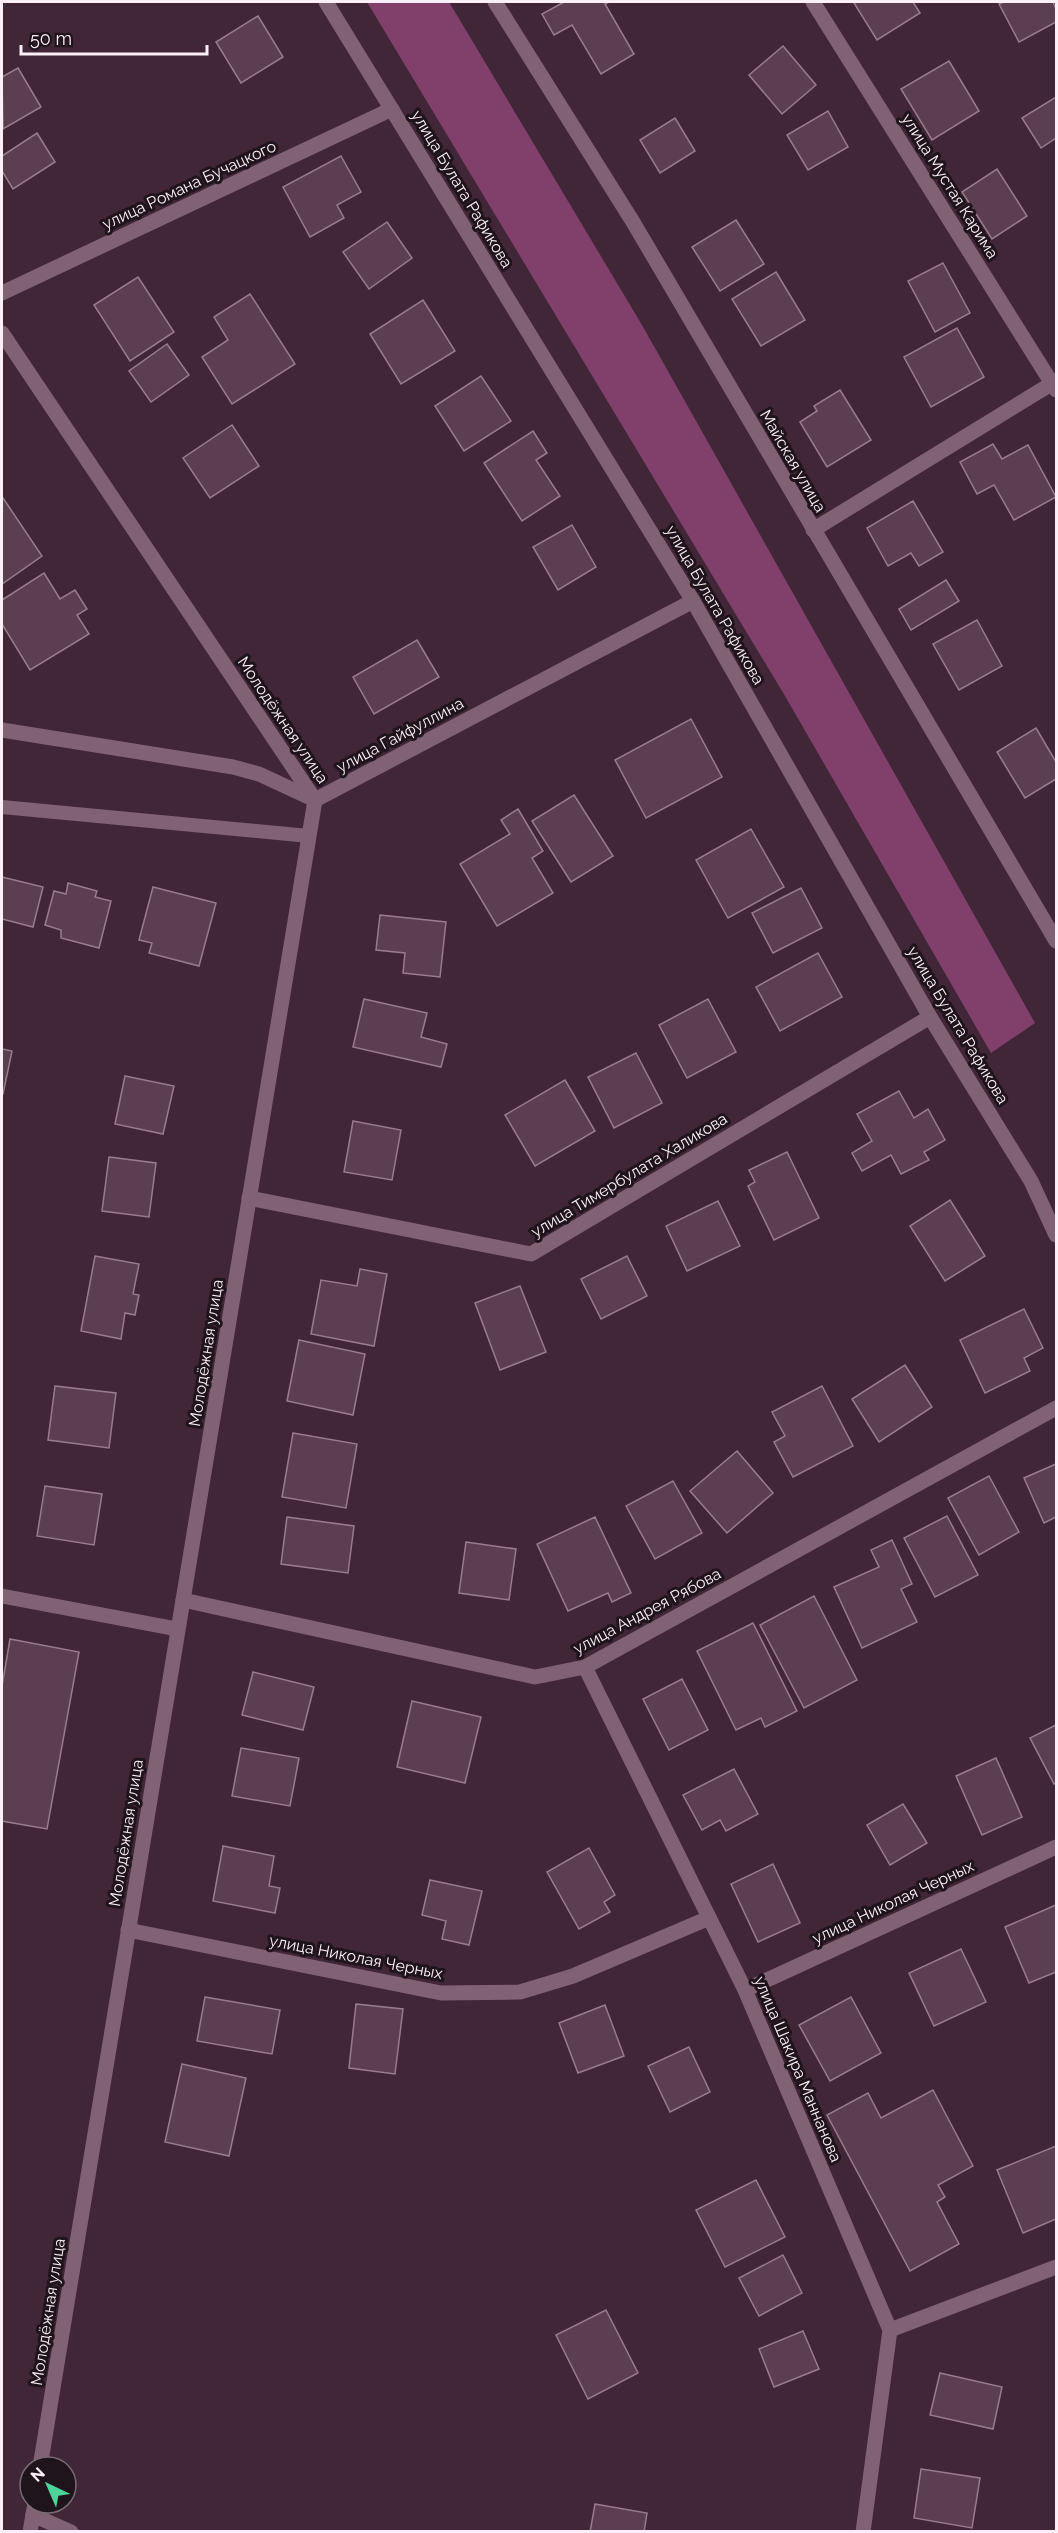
<svg xmlns="http://www.w3.org/2000/svg" width="1058" height="2533" font-family="Raleway,sans-serif">
<style>
.forest{fill:#80406b}
.building{fill:#5b3f50;stroke:#997b8e;stroke-width:1.5}
.lines{fill:none;stroke-linecap:round;stroke-linejoin:round}
.service{stroke:#806274;stroke-width:14}
.minor{stroke:#806274;stroke-width:15}
.labels{text-anchor:middle;dominant-baseline:central;stroke-width:6;stroke-linejoin:round;paint-order:stroke}
.street-label{font-size:16px;fill:#fdeff7;stroke:#1f141b}
</style>
<rect width="100%" height="100%" fill="#402637"/>
<path class="forest" d="M367 2H449L642 325 1035 1023 991 1053 785 696Z"/>
<g class="building">
<path d="M564 2H609L605 4 634 54 601 74 572 25 554 35 542 14Z"/>
<path d="M857 2H913L920 13 877 40 854 3Z"/>
<path d="M1004 2H1053L1056 9V22L1019 42 999 4Z"/>
<path d="M258 16 283 57 241 83 216 42Z"/>
<path d="M783 46 816 85 782 114 749 75Z"/>
<path d="M949 61 979 111 932 140 901 89Z"/>
<path d="M18 68 41 107 3 129 2 77Z"/>
<path d="M1056 97V138L1041 148 1022 118Z"/>
<path d="M828 111 848 147 808 170 787 135Z"/>
<path d="M675 118 695 151 660 173 640 140Z"/>
<path d="M37 133 55 162 13 189 2 171V156Z"/>
<path d="M341 156 361 192 337 205 344 218 310 237 283 187Z"/>
<path d="M997 169 1027 216 992 239 962 192Z"/>
<path d="M736 220 764 264 720 291 692 247Z"/>
<path d="M387 222 412 258 369 289 343 252Z"/>
<path d="M943 263 970 313 935 332 908 281Z"/>
<path d="M776 272 805 320 761 346 732 299Z"/>
<path d="M138 277 174 332 130 361 94 305Z"/>
<path d="M250 294 295 364 232 404 202 357 228 340 214 317Z"/>
<path d="M423 300 455 351 401 384 370 334Z"/>
<path d="M957 328 984 377 931 407 904 357Z"/>
<path d="M167 344 189 375 151 402 129 371Z"/>
<path d="M481 376 511 421 464 451 435 406Z"/>
<path d="M840 390 871 440 827 467 800 422 817 411 814 406Z"/>
<path d="M232 425 259 466 210 498 183 458Z"/>
<path d="M533 431 547 453 536 460 560 496 522 521 484 463Z"/>
<path d="M993 444 1002 459 1028 445 1056 497 1014 520 994 485 977 494 960 462Z"/>
<path d="M3 498 42 556 2 584V499Z"/>
<path d="M913 501 943 552 919 566 911 553 888 566 867 528Z"/>
<path d="M572 525 596 567 558 590 533 547Z"/>
<path d="M44 573 60 599 75 590 87 609 77 615 89 634 30 670 2 624V600Z"/>
<path d="M946 580 959 601 911 630 899 609Z"/>
<path d="M977 620 1002 666 959 690 933 644Z"/>
<path d="M417 640 439 677 374 714 353 677Z"/>
<path d="M691 719 722 777 646 818 615 760Z"/>
<path d="M1036 728 1056 762V779L1025 798 997 752Z"/>
<path d="M574 795 613 856 571 882 532 821Z"/>
<path d="M518 809 543 851 532 858 553 893 497 926 460 864 510 834 501 820Z"/>
<path d="M751 829 784 887 728 918 696 860Z"/>
<path d="M2 877 43 887 33 927 2 919Z"/>
<path d="M68 883 97 891 95 897 111 901 99 948 61 938V930L45 925 54 891 66 894Z"/>
<path d="M153 887 216 903 199 966 149 953 152 943 139 940Z"/>
<path d="M801 888 822 928 773 953 752 913Z"/>
<path d="M380 915 446 922 440 977 403 973 405 953 376 950Z"/>
<path d="M818 953 842 997 780 1031 756 987Z"/>
<path d="M364 999 427 1013 421 1037 447 1044 441 1067 353 1047Z"/>
<path d="M708 999 736 1052 687 1078 659 1025Z"/>
<path d="M2 1049 12 1051 3 1094H2Z"/>
<path d="M636 1053 662 1103 614 1128 588 1077Z"/>
<path d="M125 1076 174 1086 163 1134 115 1124Z"/>
<path d="M565 1080 595 1131 535 1166 505 1115Z"/>
<path d="M899 1091 914 1118 928 1109 945 1140 924 1152 929 1160 901 1174 891 1155 862 1171 852 1153 872 1141 857 1114Z"/>
<path d="M353 1121 401 1130 392 1180 344 1172Z"/>
<path d="M787 1152 819 1218 774 1240 748 1186 755 1182 749 1170Z"/>
<path d="M109 1157 156 1163 149 1217 102 1211Z"/>
<path d="M950 1200 985 1256 945 1281 910 1226Z"/>
<path d="M718 1201 740 1246 687 1271 666 1226Z"/>
<path d="M95 1256 139 1264 133 1294 139 1295 135 1315 125 1313 121 1339 81 1331Z"/>
<path d="M627 1256 647 1296 601 1319 581 1279Z"/>
<path d="M360 1269 387 1274 374 1346 311 1334 321 1280 357 1286Z"/>
<path d="M520 1286 546 1352 500 1370 475 1303Z"/>
<path d="M1024 1309 1043 1348 1024 1358 1030 1371 985 1393 960 1340Z"/>
<path d="M299 1340 365 1354 353 1415 287 1401Z"/>
<path d="M905 1365 932 1407 879 1442 852 1399Z"/>
<path d="M55 1386 116 1393 109 1448 48 1440Z"/>
<path d="M822 1386 853 1446 793 1477 774 1442 785 1436 772 1412Z"/>
<path d="M293 1433 357 1444 346 1508 282 1497Z"/>
<path d="M737 1451 773 1493 727 1533 690 1491Z"/>
<path d="M1056 1464V1517L1044 1523 1024 1478Z"/>
<path d="M989 1476 1019 1532 979 1555 948 1498Z"/>
<path d="M673 1481 702 1533 655 1559 626 1506Z"/>
<path d="M45 1486 102 1494 94 1545 37 1536Z"/>
<path d="M947 1516 978 1575 935 1597 904 1538Z"/>
<path d="M287 1517 354 1526 348 1573 281 1564Z"/>
<path d="M595 1517 631 1593 612 1602 608 1593 568 1611 537 1544Z"/>
<path d="M892 1540 912 1584 901 1589 917 1622 862 1648 834 1587 879 1567 871 1550Z"/>
<path d="M466 1542 516 1549 509 1600 459 1593Z"/>
<path d="M814 1596 857 1680 804 1708 760 1625Z"/>
<path d="M753 1623 797 1711 765 1727 761 1718 736 1730 697 1651Z"/>
<path d="M10 1639 79 1652 47 1829 2 1821V1686Z"/>
<path d="M253 1672 314 1687 303 1730 242 1715Z"/>
<path d="M682 1679 708 1730 669 1750 643 1699Z"/>
<path d="M412 1701 481 1717 465 1783 397 1767Z"/>
<path d="M1056 1725V1783L1054 1784 1030 1738Z"/>
<path d="M241 1748 299 1758 290 1806 232 1796Z"/>
<path d="M996 1758 1022 1817 982 1835 956 1776Z"/>
<path d="M734 1769 758 1814 726 1831 720 1820 702 1830 683 1795Z"/>
<path d="M903 1804 927 1843 890 1865 867 1825Z"/>
<path d="M223 1846 274 1856 269 1886 280 1888 275 1913 213 1901Z"/>
<path d="M589 1848 615 1895 604 1902 610 1912 579 1929 547 1872Z"/>
<path d="M773 1864 800 1923 758 1942 731 1884Z"/>
<path d="M430 1880 482 1891 469 1945 442 1939 446 1921 422 1915Z"/>
<path d="M1056 1905V1972L1029 1983 1005 1927Z"/>
<path d="M961 1949 986 2002 934 2026 909 1973Z"/>
<path d="M205 1997 280 2010 272 2054 197 2041Z"/>
<path d="M851 1997 881 2053 830 2081 799 2025Z"/>
<path d="M356 2004 403 2009 395 2074 349 2068Z"/>
<path d="M605 2005 624 2056 578 2073 559 2023Z"/>
<path d="M689 2047 710 2092 670 2112 648 2066Z"/>
<path d="M182 2064 246 2078 229 2156 165 2142Z"/>
<path d="M933 2090 973 2166 938 2185 945 2197 937 2202 959 2244 910 2271 827 2115 868 2093 881 2118Z"/>
<path d="M1056 2146V2219L1023 2233 997 2170Z"/>
<path d="M756 2180 785 2237 725 2267 696 2210Z"/>
<path d="M783 2255 802 2293 759 2316 739 2278Z"/>
<path d="M606 2310 638 2373 588 2399 556 2335Z"/>
<path d="M803 2331 819 2369 774 2387 759 2349Z"/>
<path d="M940 2373 1002 2387 993 2429 930 2415Z"/>
<path d="M921 2469 980 2478 972 2528 914 2518Z"/>
<path d="M595 2504 647 2513 644 2532H590Z"/>
</g>
<g class="lines">
<path class="service" d="M2 807 309 836"/>
<g class="minor">
<path d="M326 2 693 601 930 1017 1031 1181 1056 1235"/>
<path d="M495 2 633 222 1056 941"/>
<path d="M813 2 1056 390"/>
<path d="M2 293 392 109"/>
<path d="M2 333 315 800 40 2467"/>
<path d="M813 530 1056 381"/>
<path d="M2 730 233 767 259 774 315 800 693 601"/>
<path d="M249 1198 531 1254 930 1017"/>
<path d="M2 1596 177 1629"/>
<path d="M183 1600 535 1677 585 1667 1056 1408"/>
<path d="M585 1667 745 1990 890 2330 1056 2267"/>
<path d="M128 1930 441 1993 520 1992 573 1976 709 1918"/>
<path d="M745 1990 1056 1847"/>
<path d="M33 2515 71 2532"/>
<path d="M30 2532 35 2503"/>
<path d="M863 2532 890 2330"/>
</g>
</g>
<g class="labels">
<g class="street-label">
<text transform="translate(189 185) rotate(-25)">улица Романа Бучацкого</text>
<text transform="translate(950 186) rotate(58)">улица Мустая Карима</text>
<text transform="translate(462 189) rotate(59)">улица Булата Рафикова</text>
<text transform="translate(793 461) rotate(60)">Майская улица</text>
<text transform="translate(715 605) rotate(60)">улица Булата Рафикова</text>
<text transform="translate(283 720) rotate(56)">Молодёжная улица</text>
<text transform="translate(400 735) rotate(-28)">улица Гайфуллина</text>
<text transform="translate(958 1025) rotate(59)">улица Булата Рафикова</text>
<text transform="translate(629 1175) rotate(-31)">улица Тимербулата Халикова</text>
<text transform="translate(206 1353) rotate(-81)">Молодёжная улица</text>
<text transform="translate(647 1611) rotate(-28)">улица Андрея Рябова</text>
<text transform="translate(126 1833) rotate(-81)">Молодёжная улица</text>
<text transform="translate(893 1902) rotate(-25)">улица Николая Черных</text>
<text transform="translate(356 1957) rotate(11)">улица Николая Черных</text>
<text transform="translate(798 2069) rotate(67)">улица Шакира Маннанова</text>
<text transform="translate(48 2312) rotate(-81)">Молодёжная улица</text>
</g>
</g>
<rect width="1058" height="2533" fill="none" stroke="#fdeff7" stroke-width="6"/>
<g transform="translate(48 2485) rotate(316)"><circle r="28" fill="#1f141b" stroke="#786c73" stroke-width="1.5"/>
<path d="M0-4.5L10 22L0 15L-10 22Z" fill="#4ed39a"/>
<text y="-9" font-size="16" font-weight="bold" text-anchor="middle" fill="#fdeff7">N</text>
</g>
<path d="M21 45v9h186v-9" fill="none" stroke="#fdeff7" stroke-width="3"/>
<text x="30" y="45" font-size="18" fill="#fdeff7" stroke="#1f141b" stroke-width="4.5" paint-order="stroke">50 m</text>
</svg>
